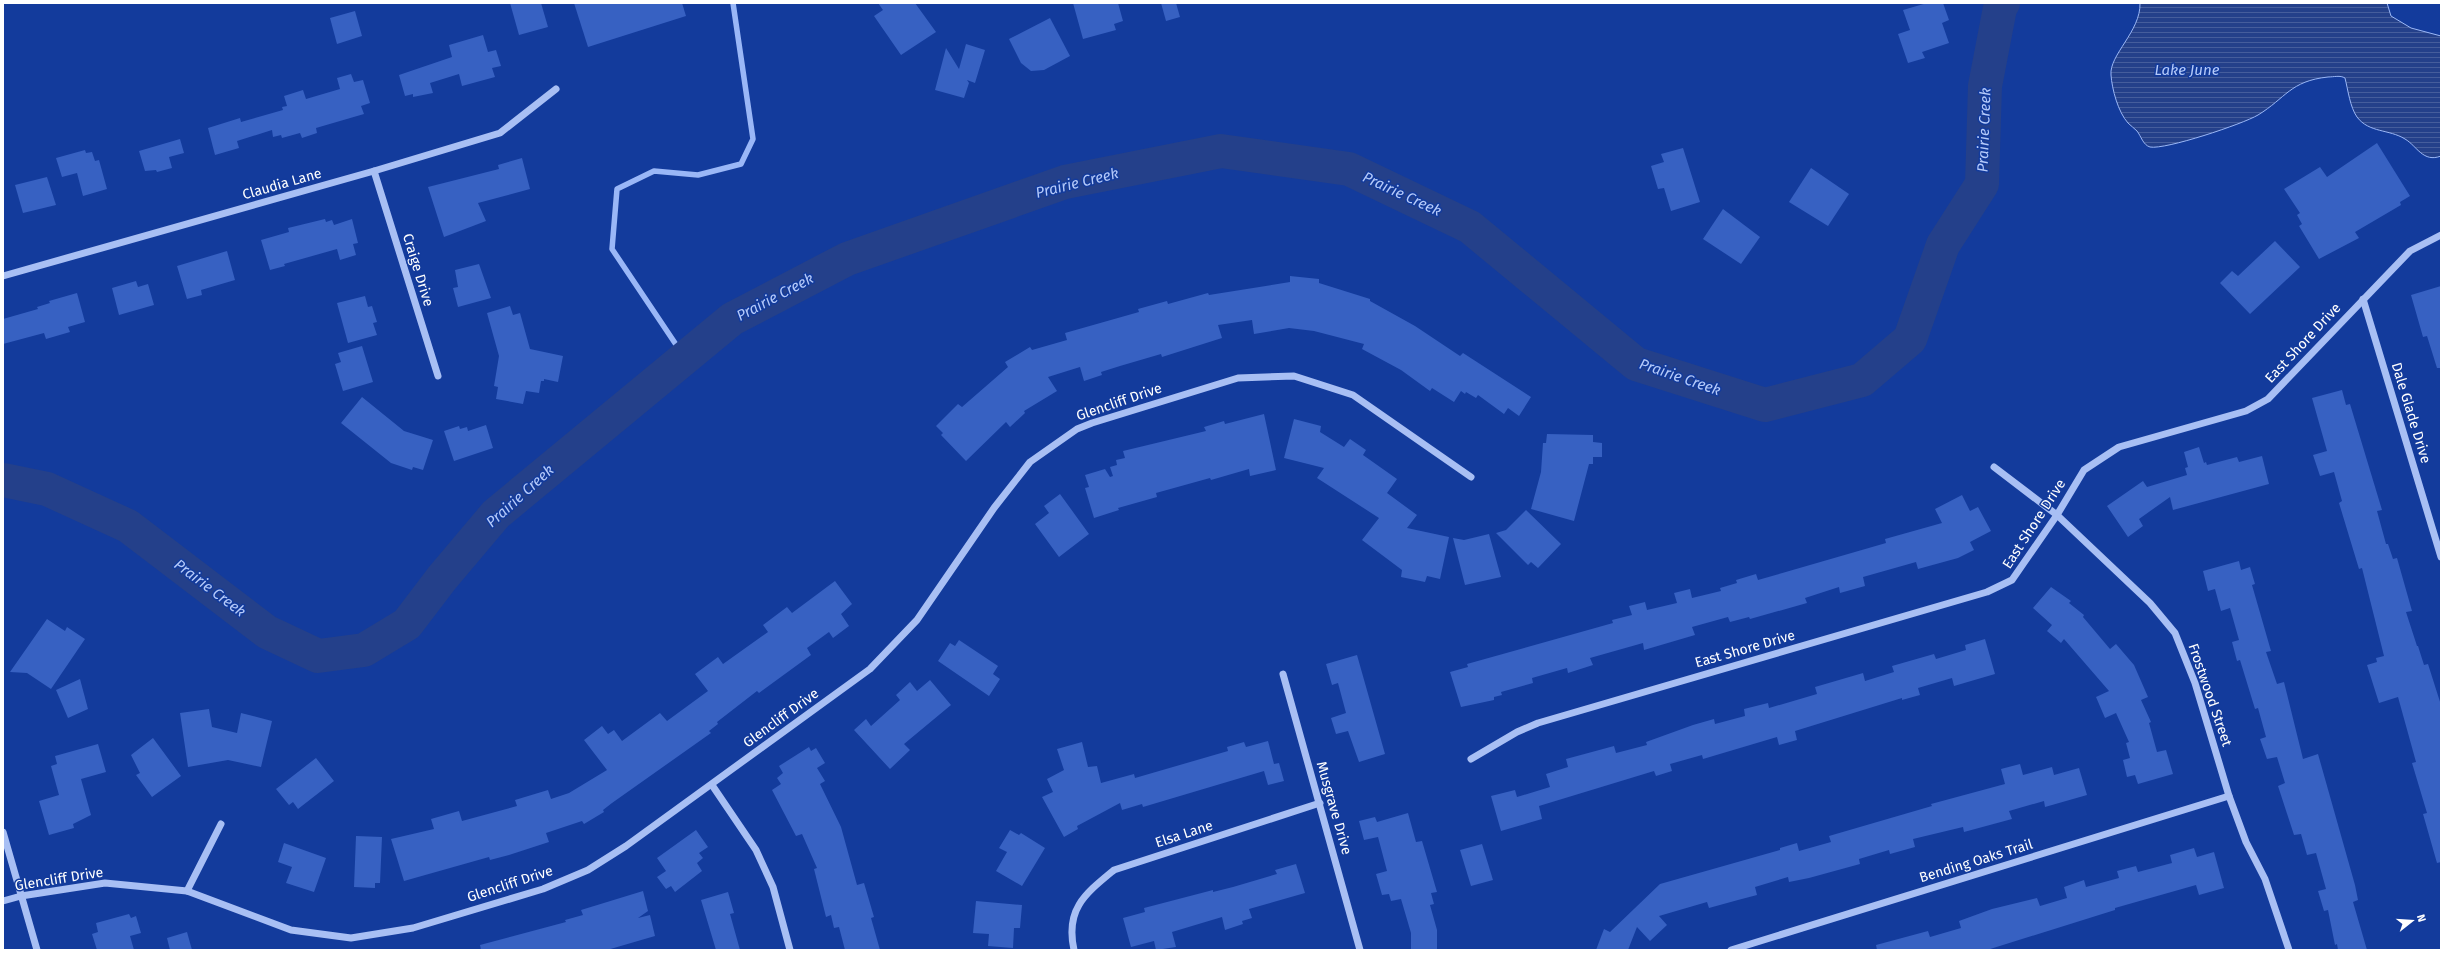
<svg xmlns="http://www.w3.org/2000/svg" width="2444" height="953" font-family="'Fira Sans',sans-serif">
<style>
.water{fill:url(#water-rules);stroke:#9ab7f7}
.lines{fill:none;stroke-linecap:round;stroke-linejoin:round}
.stream{stroke:#9ab7f7;stroke-width:5.5}
.river{stroke:#24408a;stroke-width:34}
.building{fill:#3761c2}
.minor{stroke:#a8bff4;stroke-width:7}
.labels{text-anchor:middle;dominant-baseline:central;stroke-width:3;stroke-linejoin:round;paint-order:stroke}
.street-label{font-size:14px;fill:#fff;stroke:#133b9c}
.water-label{font-size:15px;font-style:italic;fill:#b5cafa;stroke:#133b9c}
</style>
<defs>
<pattern id="water-rules" width="6" height="5" patternUnits="userSpaceOnUse"><rect width="6" height="5" fill="#24408a"/><path d="M0 2.5h6" fill="none" stroke="#455d9c"/></pattern>
</defs>
<rect width="100%" height="100%" fill="#133b9c"/>
<path class="water" d="M2140 3H2387L2391 16 2411 28 2441 36V156C2423 163 2417 146 2405 139 2389 129 2369 133 2357 117 2350 107 2348 90 2345 78 2340 75 2334 77 2328 77 2290 81 2286 98 2258 115 2243 124 2165 150 2150 147 2143 145 2141 136 2137 131 2134 128 2131 126 2128 123 2118 112 2112 89 2111 75 2109 55 2141 31 2140 3Z"/>
<g class="lines">
<path class="stream" d="M685 358 612 249 617 189 654 171 698 175 741 164 753 139 733 3"/>
<path class="river" d="M3 480 47 489 128 526 267 632 318 656 364 650 407 624 442 578 496 514 732 319 847 259 1065 182 1221 151 1349 169 1470 227 1636 364 1765 405 1862 380 1910 339 1943 245 1982 184 1985 86 2000 8 2003 3"/>
</g>
<g class="building">
<path d="M510 3H541L548 27 519 35Z"/>
<path d="M574 3H682L686 16 588 47Z"/>
<path d="M878 3H915L936 32 901 55 874 16 883 10Z"/>
<path d="M1073 3H1118L1123 21 1114 24 1116 30 1083 39Z"/>
<path d="M1161 3H1176L1180 17 1166 21Z"/>
<path d="M1927 3H1943L1949 20 1942 23 1949 43 1922 52 1925 58 1908 63 1898 34 1910 30 1903 10Z"/>
<path d="M355 11 362 36 337 44 330 18Z"/>
<path d="M1050 18 1070 56 1044 70 1031 71 1021 63 1009 39Z"/>
<path d="M483 35 488 52 496 50 501 66 492 68 495 77 462 86 459 74 430 83 433 93 413 97V94L405 96 399 75 452 57 449 45Z"/>
<path d="M966 44 985 50 975 83 967 80 969 83 964 98 935 90 946 48 959 69Z"/>
<path d="M351 74 354 82 363 80 370 103 361 106 364 114 316 128 317 133 302 138 300 133 282 138 281 135 273 137 272 130 237 141 239 148 215 155 208 128 240 118 241 122 283 110 282 107 287 106 284 96 303 90 306 99 340 89 337 78Z"/>
<path d="M180 139 184 153 169 157 172 168 157 172 156 170 145 171 139 151Z"/>
<path d="M2377 143 2410 196 2400 202 2401 205 2355 232 2359 238 2319 259 2299 226 2302 224 2297 215 2300 213 2284 189 2320 167 2327 177Z"/>
<path d="M1683 148 1700 202 1671 211 1664 188 1658 189 1651 166 1664 162 1661 154Z"/>
<path d="M85 150 86 153 92 152 95 161 99 160 107 189 83 196 77 173 62 177 56 158Z"/>
<path d="M522 158 530 189 478 203 486 221 444 237 428 187 499 169 498 165Z"/>
<path d="M1811 168 1849 194 1828 226 1789 202Z"/>
<path d="M47 177 56 205 23 213 15 185Z"/>
<path d="M1723 209 1760 237 1741 264 1703 239Z"/>
<path d="M325 219 326 222 332 220 334 225 352 219 358 243 353 244 356 255 340 260 337 249 284 264 285 266 270 270 261 240 289 232 288 228Z"/>
<path d="M2275 241 2300 267 2250 314 2220 283 2232 271 2238 276Z"/>
<path d="M227 251 235 280 201 290 202 295 187 299 177 266Z"/>
<path d="M479 264 491 298 458 307 453 288 458 287 455 270Z"/>
<path d="M1290 276 1319 279V283L1370 299V301L1415 326 1460 356 1463 353 1531 397 1519 416 1508 408 1504 414 1478 395 1476 398 1466 392 1465 394 1461 391 1454 402 1432 388 1430 391 1401 370 1362 349 1364 344 1314 331 1289 328 1254 334 1252 320 1218 325 1222 338 1162 357 1161 354 1120 366 1101 372 1102 375 1084 381 1080 367 1048 377 1057 391 1024 411 1025 413 1010 427 1006 422 966 461 941 435 943 433 936 426 958 404 962 407 1008 367 1005 362 1030 347 1032 350 1067 340 1065 333 1139 312 1138 309 1167 301 1168 304 1208 293 1209 295 1290 282Z"/>
<path d="M136 281 138 287 148 284 154 305 119 315 112 288Z"/>
<path d="M2441 286V368H2437L2427 336 2423 337 2411 295Z"/>
<path d="M77 293 85 322 68 327 70 332 46 339 44 333 3 344V319L38 309 37 307 50 303 49 301Z"/>
<path d="M365 296 368 307 372 306 377 322 373 323 377 335 348 343 337 303Z"/>
<path d="M510 306 513 315 520 313 530 349 563 356 558 382 544 379V381H541L539 393 526 391 523 404 496 399 498 387 494 386 499 356 487 313Z"/>
<path d="M362 346 373 382 343 391 335 364 341 362 338 353Z"/>
<path d="M2342 390 2346 405 2350 404 2382 510 2377 511 2386 544H2388L2393 559 2397 558 2412 611 2406 612 2417 646H2418L2424 665 2428 664 2441 705V862L2437 863 2423 814 2427 813 2412 763 2416 762 2398 697 2379 703 2367 665 2377 662 2376 658 2384 656 2362 568 2359 569 2339 503 2342 501 2334 472 2320 476 2313 455 2327 451 2312 398Z"/>
<path d="M362 397 404 431 433 440 423 470 413 467 412 470 391 463 341 423Z"/>
<path d="M1264 414 1276 470 1250 476 1249 469 1211 480 1210 478 1156 493 1157 497 1118 508 1119 510 1094 518 1085 488 1089 487 1085 475 1105 469 1110 477 1113 476 1110 467 1117 465 1116 460 1125 458 1123 451 1206 431 1204 427 1224 421 1225 424Z"/>
<path d="M1294 419 1321 426 1320 432 1344 447 1350 439 1366 450 1363 455 1397 479 1387 493 1417 515 1407 528 1449 537 1440 579 1427 576 1425 582 1401 577 1402 570 1362 540 1379 518 1317 478 1324 468 1284 458Z"/>
<path d="M486 425 493 448 454 461 444 431 459 426 460 429 467 427 468 431Z"/>
<path d="M1547 434 1593 435V442L1602 443V457H1593V464H1589L1574 521 1531 509 1541 472 1543 443H1546Z"/>
<path d="M2199 447 2204 463 2206 462 2207 465 2237 457 2239 462 2262 456 2269 484 2173 510 2170 497 2139 519 2143 526 2128 537 2107 506 2143 481 2147 487 2187 475 2185 468 2188 467 2184 452Z"/>
<path d="M1060 494 1089 534 1059 557 1035 524 1049 513 1044 506Z"/>
<path d="M1962 495 1970 511 1978 507 1991 531 1970 542 1974 550 1958 558 1918 569 1916 562 1863 577 1865 586 1840 593 1839 587 1805 598 1807 603 1750 619 1749 617 1730 622 1728 617 1692 627 1695 635 1644 650 1643 643 1590 658 1593 665 1568 673 1567 668 1532 678 1533 683 1501 692 1502 695 1494 697V700L1461 707 1450 672 1468 667 1467 664 1613 623 1612 620 1632 615 1629 606 1645 602 1647 610 1677 603 1674 593 1690 589 1692 598 1721 591 1720 588 1737 583 1736 580 1756 574 1758 580 1886 543 1885 539 1942 523 1935 509Z"/>
<path d="M1526 510 1561 544 1538 568 1531 562 1528 565 1496 533 1506 530Z"/>
<path d="M1489 534 1501 577 1465 585 1453 538 1464 540Z"/>
<path d="M2239 561 2241 570 2250 567 2255 584 2252 585 2271 651 2266 652 2277 684 2284 682 2303 759 2318 754 2355 885 2358 900 2353 902 2367 950H2338L2337 944 2335 945 2328 910 2324 911 2318 891 2326 889 2316 853 2307 855 2301 834 2294 835 2278 786 2285 783 2277 757 2267 759 2260 739 2266 737 2258 708 2255 709 2240 660 2237 661 2232 642 2239 640 2230 608 2221 611 2215 589 2208 591 2203 571Z"/>
<path d="M835 581 852 604 841 614 849 626 833 638 829 632 807 648 811 655 759 693 757 691 717 722 718 724 709 731 711 733 612 803 603 810 604 812 584 824 582 821 546 833 549 842 509 855 490 860 489 857 404 881 391 839 434 829 431 819 459 811 462 821 517 806 515 800 548 790 551 799 569 793 607 770 584 740 602 726 608 734 614 730 622 741 660 713 667 721 708 691 695 674 718 657 723 664 768 632 763 625 787 607 792 613Z"/>
<path d="M2051 587 2071 601 2069 603 2084 615 2083 617 2110 649 2116 644 2134 665 2148 697 2141 700 2151 722 2149 723 2157 752 2166 750 2173 774 2138 784 2135 775 2127 777 2123 760 2130 758 2126 743 2129 742 2116 713 2105 718 2096 697 2109 691 2064 639 2061 643 2047 631 2052 625 2033 608Z"/>
<path d="M47 619 65 631 67 627 85 639 51 689 27 673 10 672Z"/>
<path d="M1985 639 1995 674 1954 686 1952 678 1918 688 1920 695 1902 700V698L1795 731 1797 740 1779 745 1777 737 1703 759 1702 755 1670 764 1672 771 1656 776 1654 771 1539 806 1542 819 1501 831 1491 796 1515 790 1517 797 1550 787 1546 774 1568 767 1566 759 1614 746 1616 753 1647 745 1646 742 1693 725 1714 719 1715 724 1745 716 1744 709 1768 703 1769 708 1817 694 1815 687 1863 673 1865 681 1894 672 1892 666 1934 654 1936 659 1966 650 1965 645Z"/>
<path d="M959 640 998 666 993 674 1000 679 989 696 938 661 950 643 955 646Z"/>
<path d="M1357 655 1385 754 1359 762 1348 731 1336 734 1331 718 1346 713 1338 683 1332 685 1326 664Z"/>
<path d="M80 679 88 709 68 718 56 690Z"/>
<path d="M930 680 951 705 904 744 910 750 890 769 854 730 866 719 871 726 900 700 896 695 910 682 917 691Z"/>
<path d="M209 709 212 727 237 733 241 713 272 721 261 767 228 760 188 767 180 713Z"/>
<path d="M153 738 181 776 152 797 136 775 140 773 131 755Z"/>
<path d="M1268 741 1274 764 1279 763 1284 781 1268 785 1264 771 1143 807 1142 804 1122 810 1120 803 1077 826 1078 829 1064 837 1042 797 1053 792 1047 779 1064 770 1057 749 1082 742 1088 767 1097 766 1101 783 1134 774 1135 778 1228 751 1227 747 1244 742 1246 747Z"/>
<path d="M98 744 106 772 81 779 91 815 73 824 74 828 49 835 39 801 59 795 51 766 57 764 55 756Z"/>
<path d="M809 747 811 751 816 748 825 763 817 768 825 781 820 784 841 827 857 885 864 883 874 917 871 918 880 950H845L839 927 834 928 831 915 826 917 814 869 817 868 802 834 796 836 772 790 781 784 777 778 783 773 779 766Z"/>
<path d="M316 758 334 781 298 809 293 802 289 805 276 789Z"/>
<path d="M2020 764 2023 775 2052 767 2054 775 2079 768 2087 795 2045 807 2044 801 2009 811 2012 819 1964 832 1963 827 1913 839 1915 847 1890 854 1889 850 1859 859 1860 864 1809 878 1789 882 1788 877 1755 887 1757 895 1738 900 1709 908 1707 902 1659 916 1667 925 1650 941 1637 927 1628 950H1596L1604 929 1610 932 1660 884 1780 850V848L1797 843 1799 851 1831 842 1829 836 1932 806 1931 804 2005 784 2001 769Z"/>
<path d="M1408 813 1416 842 1422 841 1437 892 1431 893 1434 904 1430 905 1437 930V950H1411V933L1401 899 1391 901 1389 894 1382 895 1376 874 1387 871 1378 837 1364 840 1359 821 1375 817 1377 822Z"/>
<path d="M696 830 708 847 699 853 703 858 697 863 702 871 675 892 671 886 666 889 657 877 666 871 657 858Z"/>
<path d="M1010 830 1019 835 1021 833 1045 848 1022 886 996 871 1007 852 999 848Z"/>
<path d="M356 836 382 837 380 883H375V888L354 887Z"/>
<path d="M284 843 326 858 314 892 286 883 292 867 278 862Z"/>
<path d="M1482 844 1493 880 1471 886 1460 850Z"/>
<path d="M2194 848 2197 857 2214 852 2224 888 2199 895 2196 885 2115 908V910L1987 950H1877L1876 945 1928 931 1930 937 1961 928 1959 921 1992 909 2037 898 2040 906 2067 898 2064 887 2084 880 2086 887 2119 878 2117 871 2136 866 2138 872 2172 863 2170 855Z"/>
<path d="M1296 864 1305 893 1249 909 1252 918 1242 921 1243 924 1225 930 1222 917 1172 932 1176 947 1156 950 1154 941 1131 947 1123 918 1145 912 1144 908 1213 890V892L1233 887 1277 874 1275 870Z"/>
<path d="M643 891 648 911 638 918 650 915 655 936 607 950H481L480 945 566 922 565 920 583 915 581 910Z"/>
<path d="M728 892 734 913 730 914 740 950H716L701 900Z"/>
<path d="M976 901 1022 905 1020 928H1014L1013 948 988 946 989 934 973 933Z"/>
<path d="M129 914 131 918 136 916 141 933 130 936 134 950H97L92 934 98 932 96 923Z"/>
<path d="M187 932 192 950H170L167 938Z"/>
</g>
<g class="lines">
<g class="minor">
<path d="M374 171 438 376"/>
<path d="M3 276 374 171 500 133 556 89"/>
<path d="M2363 299 2441 557"/>
<path d="M1994 467 2057 515 2150 603 2175 633 2195 683 2229 796 2246 842 2265 879 2289 950"/>
<path d="M1283 674 1360 950"/>
<path d="M1471 759 1517 732 1538 723 1987 592 2012 580 2057 515 2084 470 2119 447 2246 411 2268 399 2410 251 2441 235"/>
<path d="M712 785 756 850 773 887 790 950"/>
<path d="M3 832 37 950"/>
<path d="M187 891 221 824"/>
<path d="M3 901 21 896 105 883 187 891 291 930 351 938 413 928 543 889 588 870 626 846 870 669 917 620 994 508 1030 462 1077 429 1092 423 1238 378 1294 376 1353 395 1471 477"/>
<path d="M1074 950C1065 909 1085 894 1114 870L1320 803"/>
<path d="M1731 950 2229 796"/>
</g>
</g>
<g class="labels">
<g class="street-label">
<text transform="translate(282 184) rotate(-16)">Claudia Lane</text>
<text transform="translate(418 270) rotate(73)">Craige Drive</text>
<text transform="translate(2303 343) rotate(-47)">East Shore Drive</text>
<text transform="translate(1119 402) rotate(-19)">Glencliff Drive</text>
<text transform="translate(2411 413) rotate(73)">Dale Glade Drive</text>
<text transform="translate(2034 524) rotate(-57)">East Shore Drive</text>
<text transform="translate(1745 649) rotate(-16)">East Shore Drive</text>
<text transform="translate(2210 695) rotate(71)">Frostwood Street</text>
<text transform="translate(781 718) rotate(-36)">Glencliff Drive</text>
<text transform="translate(1334 808) rotate(74)">Musgrave Drive</text>
<text transform="translate(1184 834) rotate(-18)">Elsa Lane</text>
<text transform="translate(1976 861) rotate(-17)">Bending Oaks Trail</text>
<text transform="translate(59 879) rotate(-9)">Glencliff Drive</text>
<text transform="translate(510 884) rotate(-18)">Glencliff Drive</text>
</g>
<g class="water-label">
<text x="2187" y="70">Lake June</text>
<text transform="translate(1984 130) rotate(-88)">Prairie Creek</text>
<text transform="translate(1077 183) rotate(-14)">Prairie Creek</text>
<text transform="translate(1402 194) rotate(25)">Prairie Creek</text>
<text transform="translate(775 297) rotate(-28)">Prairie Creek</text>
<text transform="translate(1680 377) rotate(19)">Prairie Creek</text>
<text transform="translate(520 496) rotate(-42)">Prairie Creek</text>
<text transform="translate(210 588) rotate(37)">Prairie Creek</text>
</g>
</g>
<rect width="2444" height="953" fill="none" stroke="#ffffff" stroke-width="8"/>
<g transform="translate(2412 921) rotate(73)" stroke="#133b9c" stroke-width="3" paint-order="stroke">
<path d="M0-3L7 15L0 10L-7 15Z" fill="#ffffff"/>
<text y="-6" font-size="11" font-weight="bold" text-anchor="middle" fill="#ffffff">N</text>
</g>
</svg>
